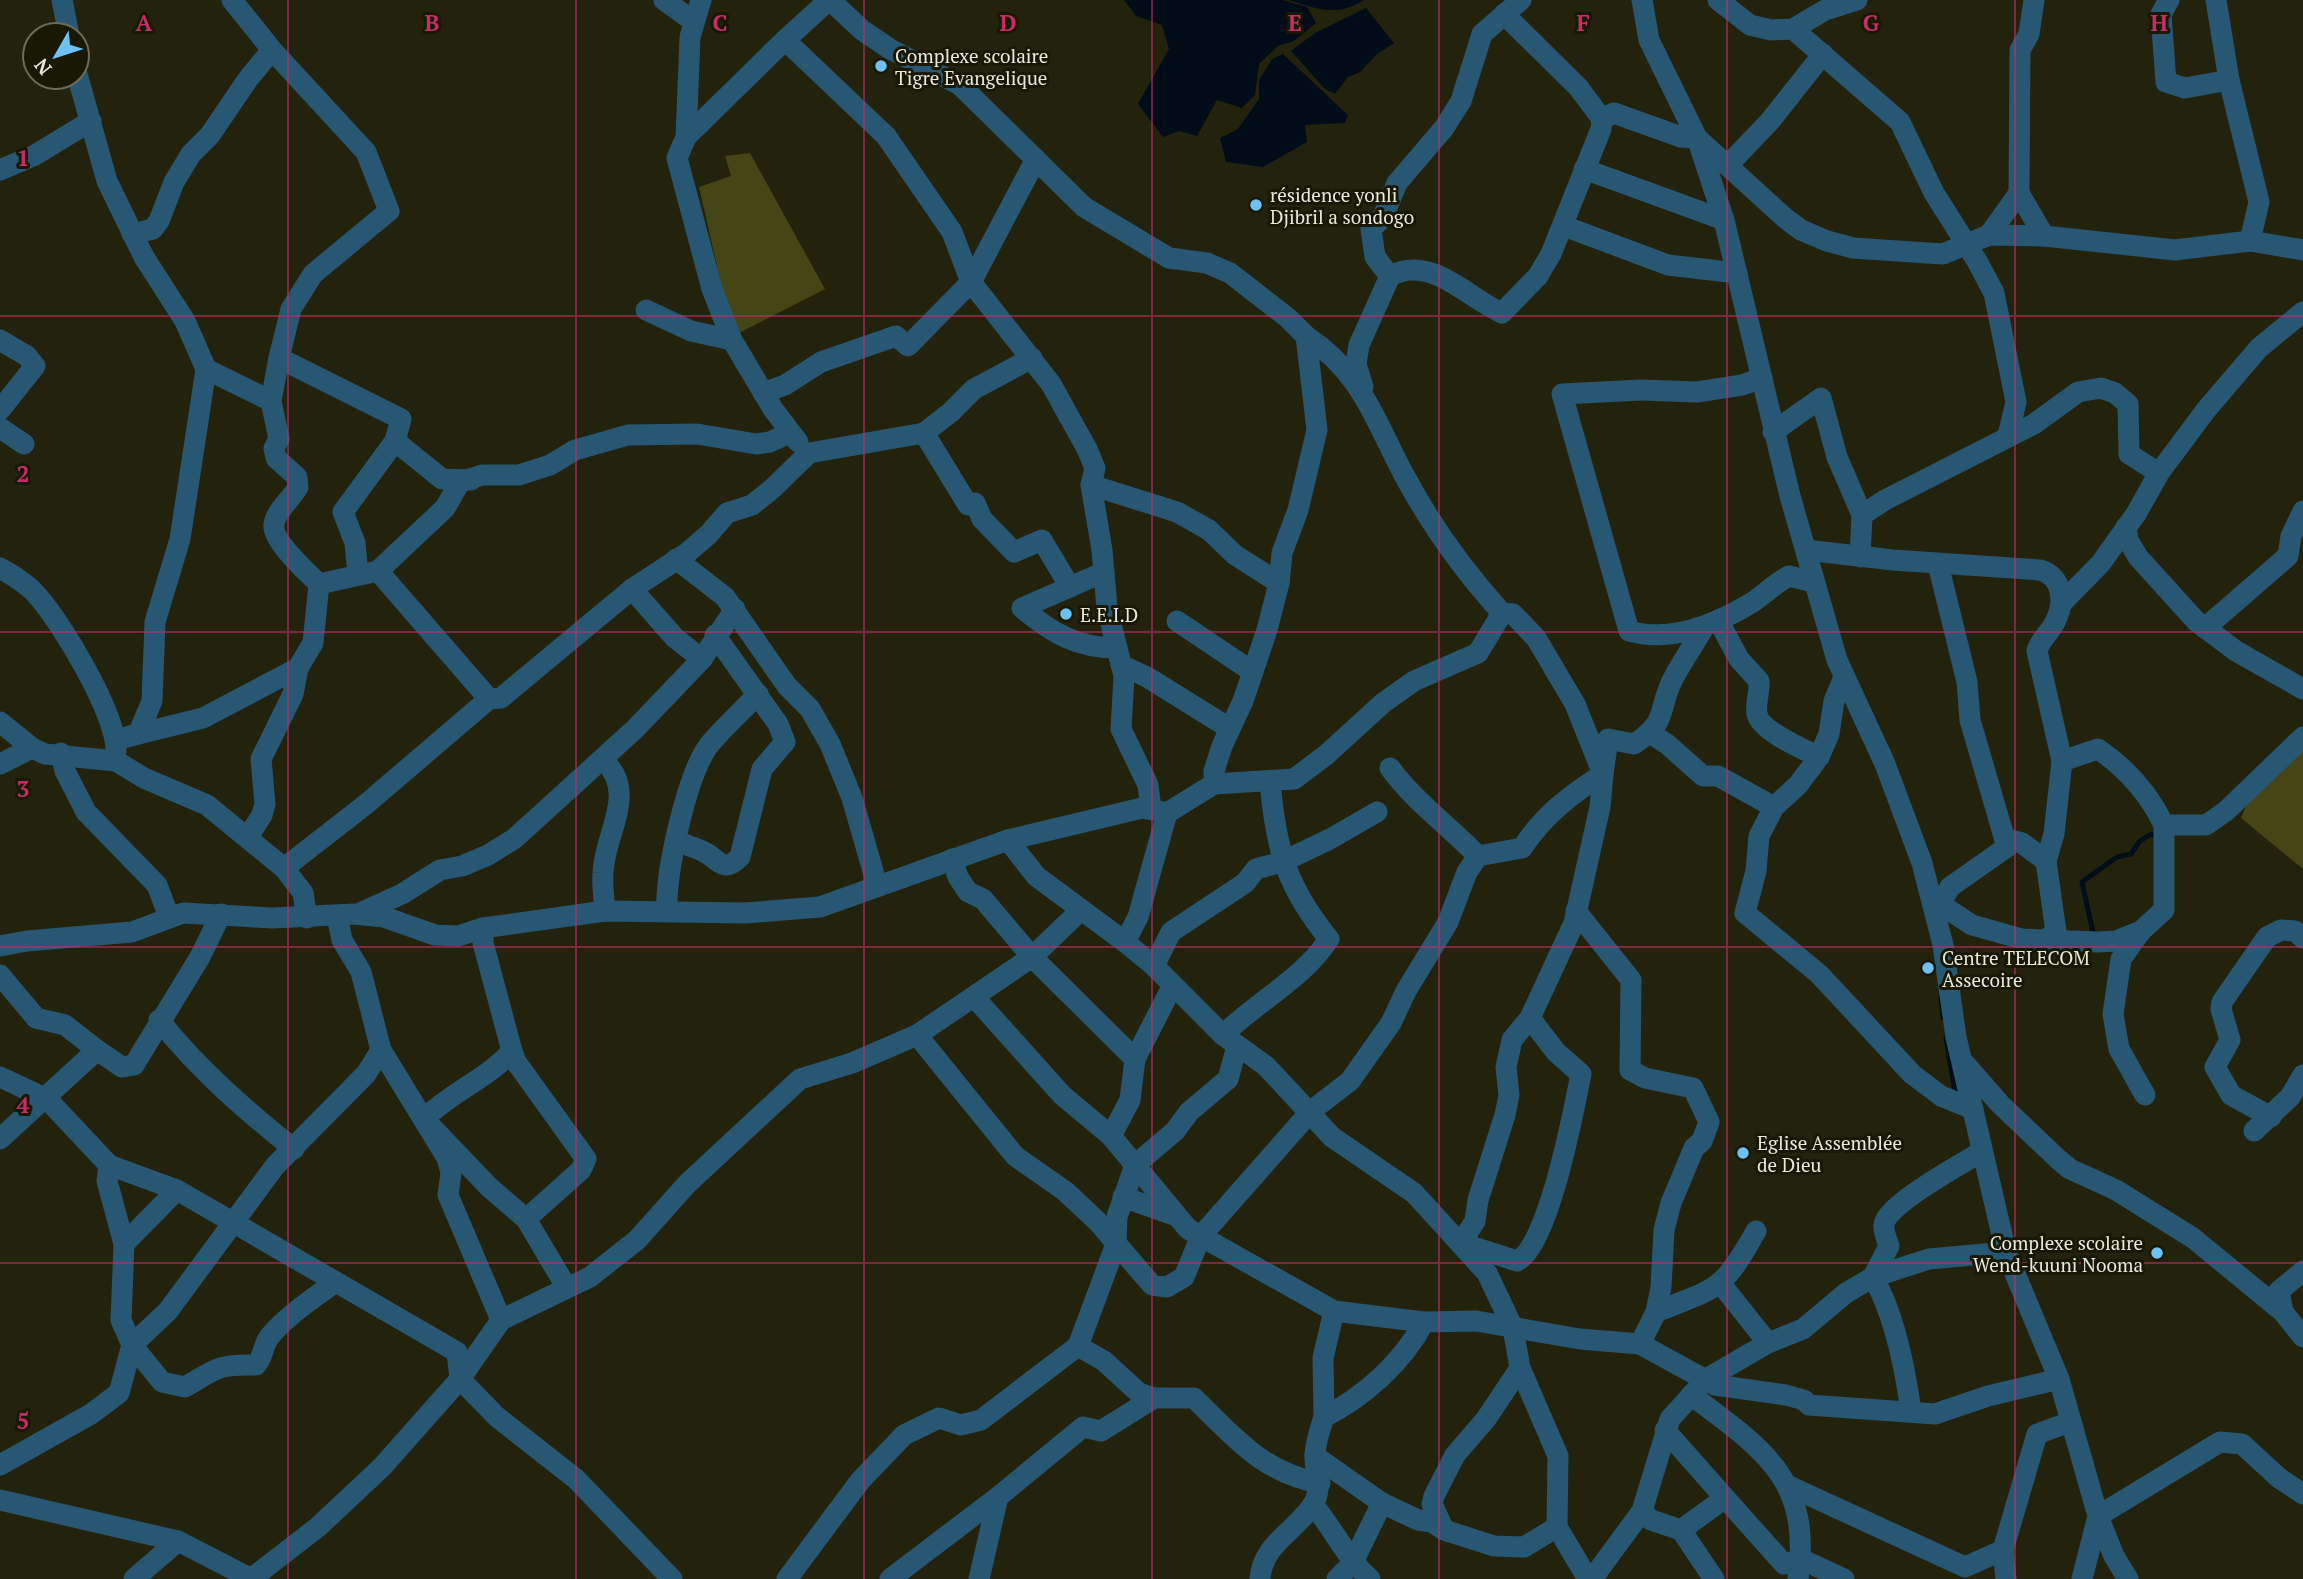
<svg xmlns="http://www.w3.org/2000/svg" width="2303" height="1579" font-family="'PT Serif',serif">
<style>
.green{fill:#454515}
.water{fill:#000d18}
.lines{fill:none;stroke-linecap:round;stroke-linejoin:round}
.stream{stroke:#000d18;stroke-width:5}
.minor{stroke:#285773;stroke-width:21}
.grid{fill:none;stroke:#c62d68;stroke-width:2;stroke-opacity:0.55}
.poi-dot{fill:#6ec2f3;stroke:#181805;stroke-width:2.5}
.labels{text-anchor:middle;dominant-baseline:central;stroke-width:6;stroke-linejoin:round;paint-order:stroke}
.poi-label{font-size:19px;fill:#e8e9dc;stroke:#181805;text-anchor:start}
.grid-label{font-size:23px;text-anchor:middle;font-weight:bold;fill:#c62d68;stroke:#181805;stroke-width:6;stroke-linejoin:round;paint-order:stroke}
</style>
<rect width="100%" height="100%" fill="#22220d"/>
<g class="green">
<path d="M750 153 825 289 733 336 699 187 731 176 725 156Z"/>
<path d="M2303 738V869L2241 818 2250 796Z"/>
</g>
<g class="water">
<path d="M1124 0H1282L1307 7 1316 23 1294 41 1278 46 1259 64 1255 95 1242 108 1217 100 1197 136 1179 131 1163 137 1138 104 1169 49 1162 25 1136 16Z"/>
<path d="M1289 0H1364C1338 17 1317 9 1289 0Z"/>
<path d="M1366 8 1394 43 1376 55 1360 72 1348 77 1335 94 1325 89 1291 51 1315 33Z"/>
<path d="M1283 54 1348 115 1345 123 1305 125 1307 142 1263 167 1226 162 1220 138 1238 129 1259 99V80L1272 59Z"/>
</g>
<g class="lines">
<g class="stream">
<path d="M2094 937 2082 882 2117 857 2131 854 2140 841 2151 834 2158 837"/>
<path d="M1941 996 1943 1018"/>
<path d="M1946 1038 1956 1097"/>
</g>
<g class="minor">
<path d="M62 0 69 35"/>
<path d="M232 0 272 50 366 152 389 211 313 274 291 309 279 358 401 419 395 441 442 479 471 480"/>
<path d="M664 0 693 21"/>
<path d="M701 0 690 37 686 137 677 158 712 289 732 340 773 409 798 442"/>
<path d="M829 0 785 40 886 136 952 232 971 282 1051 384 1087 449 1095 468 1091 485 1102 550 1107 608 1124 676 1121 729 1148 785 1151 809"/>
<path d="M1642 0 1649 40 1697 138 1724 220 1790 496 1837 660 1885 764 1922 863 1943 945 1956 1037 2006 1252 2059 1379 2098 1516 2114 1556 2128 1579"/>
<path d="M1718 0 1750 25 1771 30 1793 29 1825 10 1857 0"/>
<path d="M2169 0 2161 14 2166 82 2185 88 2229 80"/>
<path d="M2216 0 2229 80 2259 202 2250 241"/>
<path d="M1793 29 1900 122 1934 193 1977 261 1994 293 2016 402 2008 436"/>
<path d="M77 74 107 181 144 257 185 321 206 369 180 539 155 622 152 701 138 734 116 740"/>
<path d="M1602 119 1614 113 1681 137 1697 138 1785 218 1801 230 1827 241 1853 248 1943 254 1989 235 2044 236"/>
<path d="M686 137 785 40"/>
<path d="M1728 165 1770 121 1823 54"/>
<path d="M1584 169 1724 220"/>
<path d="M0 170 35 155 91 121"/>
<path d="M2019 193 2044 236 2175 250 2250 241 2303 250"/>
<path d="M1564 226 1668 265 1737 273"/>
<path d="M132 234 153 229 159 221 174 182 191 154 210 135 248 79 272 50"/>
<path d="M1989 235 2019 193 2020 50 2029 34 2034 0"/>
<path d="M1390 276C1432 254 1467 298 1502 313L1538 276 1551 254 1601 129 1602 119 1578 87 1504 14"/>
<path d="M646 310 691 331 732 340"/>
<path d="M1306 336C1361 372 1374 418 1403 473 1430 524 1463 570 1502 613L1513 614 1536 638 1575 704 1603 774 1600 807 1574 923 1530 1018 1512 1040 1506 1067 1509 1095 1505 1115 1478 1200 1475 1221 1461 1243 1517 1261C1548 1248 1574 1109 1581 1074L1556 1052 1530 1018"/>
<path d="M0 340 27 356 35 366 0 410"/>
<path d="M279 358 271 401 279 439 274 448 276 458 297 477 298 487C292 498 276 511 274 524 271 540 307 572 319 584"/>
<path d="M206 369 271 401"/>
<path d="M1762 378 1742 385 1697 392 1641 390 1562 394 1629 631C1671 643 1717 624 1753 602 1765 594 1775 583 1789 576L1813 582"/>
<path d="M1363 387 1356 364 1359 345 1390 276 1375 257 1371 229 1383 217 1397 183 1444 128 1461 101 1482 34 1521 0"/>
<path d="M763 393 785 385 821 362 896 336 908 346 971 282 1036 159"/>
<path d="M0 428 24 444"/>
<path d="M1773 432 1821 398 1837 457 1862 515 1860 557"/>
<path d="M924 433 968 505 975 503 982 519 1014 552 1042 540 1070 587"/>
<path d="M1091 485 1177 512 1209 530 1235 555 1279 583"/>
<path d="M1862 515 1885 500 2034 424 2078 392 2101 388 2115 393 2128 404 2129 454 2159 473"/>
<path d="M2126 527 2128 540 2138 557 2196 621 2236 651 2303 689"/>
<path d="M1806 550 1893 560 2040 570C2063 576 2065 603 2055 622 2050 633 2040 639 2037 651L2062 761 2054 834 2046 861 2022 843 2011 840 2007 847"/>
<path d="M676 559 725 597 787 686 810 709 830 744 852 798 877 885"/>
<path d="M0 568C12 575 25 582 35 593 61 621 117 715 116 751"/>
<path d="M378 571 489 699"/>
<path d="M1104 572 1022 608C1052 633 1077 648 1117 648"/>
<path d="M358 574 355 543 343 512 395 441"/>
<path d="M632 589 675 638 702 659"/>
<path d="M2061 604 2101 563 2136 514 2159 473 2206 410 2259 348 2303 312"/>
<path d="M1718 620 1739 659 1759 681C1760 691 1755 704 1757 714 1761 732 1804 749 1819 757"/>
<path d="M1177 621 1253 672"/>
<path d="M2205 628 2288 556 2291 536 2303 511"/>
<path d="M1121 665 1147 677 1229 728"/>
<path d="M1844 677 1834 701 1829 734 1819 757 1798 785 1774 807 1759 836 1756 871 1745 913 1819 974 1912 1074 1941 1096 1973 1109"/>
<path d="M0 722 32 748 45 754 116 761 144 778 207 805 284 868 303 893 307 918"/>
<path d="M1650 733 1667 744 1703 776H1718L1774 807"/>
<path d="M138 734 203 718 298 668"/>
<path d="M61 753 65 771 86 812 157 885 169 917"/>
<path d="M603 760C639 792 604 834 603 873 602 885 604 899 605 911"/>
<path d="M2062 761 2098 749C2126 768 2149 794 2164 825H2206L2226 811 2303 737"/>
<path d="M0 764 32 748"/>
<path d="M1390 768C1415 802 1449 826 1478 856"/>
<path d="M1214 784 1294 779 1326 755 1383 703 1414 681 1478 653 1502 613"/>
<path d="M248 837 262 815 265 804 261 759 293 694 298 668 313 643 319 584 378 571 445 508 460 482 482 475H519L550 465 575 450 628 435 697 434 756 444 770 442 789 433"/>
<path d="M676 840C686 846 699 848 708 854 721 863 725 872 740 857L762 769 785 742 778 724 715 635"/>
<path d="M1008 840 1142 808 1163 812"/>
<path d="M284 868 365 805 489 699 501 698 632 589 687 553 709 534 727 513 752 505 772 489 809 453 924 433 951 412 974 389 1032 358"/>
<path d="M1940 904 1972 925 2022 939 2098 942 2116 941 2141 931"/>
<path d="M1934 909 1940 904 1950 887 2007 847 1970 720 1967 682 1938 564"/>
<path d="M667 910C665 873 687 774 709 745 724 727 742 711 758 694"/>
<path d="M1081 910 1032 957 1135 1059"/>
<path d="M1576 911 1631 980 1630 1070 1645 1078 1693 1088 1709 1122 1702 1141 1694 1148 1671 1203 1664 1230 1661 1287 1656 1312 1640 1344"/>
<path d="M362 912 402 894 440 870 462 866 488 855 514 839 635 729 702 659 735 609"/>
<path d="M337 916 342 940 361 972 381 1050 447 1158 451 1173 448 1195 501 1320"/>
<path d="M483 928V943L512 1051C487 1079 451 1092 424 1119L489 1187 526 1219 567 1288"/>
<path d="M2045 940 2056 932 2046 861"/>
<path d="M1125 942 1154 966 1223 1035 1266 1066 1332 1137 1414 1193 1487 1273 1513 1328 1520 1368 1558 1456 1557 1527 1588 1579"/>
<path d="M0 946 27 941 132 932 183 913 272 918 354 914 384 917 435 935 458 936 483 928 605 911 745 913 820 907 1008 840 1036 876 1125 942 1138 917 1167 813 1214 784V771L1222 746 1243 701 1267 630 1279 583 1282 553 1298 510 1317 430 1306 336 1288 318 1230 273 1207 263 1169 258 1084 207 960 85 890 49 862 30 830 0"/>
<path d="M1154 966 1171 932 1245 883 1256 869 1282 862 1330 839 1377 812"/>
<path d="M0 975 36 1018 65 1025 97 1050"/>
<path d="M975 998 1062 1095 1111 1136 1188 1229 1334 1311 1424 1322 1476 1321 1580 1339 1640 1344 1715 1385 1786 1395 1804 1400 1809 1405 1935 1414 1988 1396 2059 1379"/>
<path d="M159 1020C199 1070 244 1109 294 1149"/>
<path d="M917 1035 1015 1156 1065 1191 1097 1221 1152 1285 1167 1287 1184 1277 1201 1236 1311 1111 1350 1081 1391 1023 1406 991 1448 922 1467 872 1478 856 1522 848C1544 815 1570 795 1603 774L1608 739 1634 744C1669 721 1657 712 1672 681 1681 663 1693 646 1703 629"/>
<path d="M1223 1035C1256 1002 1303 979 1329 939 1286 886 1276 849 1270 782"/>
<path d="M512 1051 516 1062 586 1159 581 1170 526 1219"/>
<path d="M1965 1064 2000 1104 2059 1160 2070 1169 2116 1190 2193 1238 2283 1312 2303 1337"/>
<path d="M0 1077 47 1099 109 1165 107 1181 124 1244 121 1320 132 1345 162 1382 185 1387C217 1368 219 1364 256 1365 264 1356 263 1344 270 1336 288 1315 312 1299 334 1283"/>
<path d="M2145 1095 2119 1049 2113 1014 2121 959 2141 931 2164 910V825"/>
<path d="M2271 1117 2231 1095 2215 1067 2230 1040 2221 1009 2222 1002 2267 937 2281 930 2295 931 2303 938"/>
<path d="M2254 1131 2290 1097 2303 1075"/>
<path d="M1111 1136 1130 1100 1135 1059 1173 985"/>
<path d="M0 1139 97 1050 122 1067 134 1065 200 957 221 914"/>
<path d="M109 1165 177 1190 457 1352 460 1379 497 1417 576 1479 672 1579"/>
<path d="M1123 1197 1174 1215"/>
<path d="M124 1244 177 1190"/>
<path d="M1721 1284 1768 1343"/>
<path d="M1656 1312C1718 1287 1722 1292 1756 1231"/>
<path d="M2283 1312 2279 1291 2303 1271"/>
<path d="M1078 1346 1104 1361 1139 1393 1154 1398H1194C1233 1436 1264 1474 1320 1483"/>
<path d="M1691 1395C1763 1449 1812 1479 1798 1579"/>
<path d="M1911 1411C1905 1368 1895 1315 1873 1277L1889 1246C1887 1240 1883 1231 1884 1225 1884 1206 1963 1163 1981 1152"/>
<path d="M1324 1417 1323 1358 1334 1311"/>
<path d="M1665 1430 1725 1498 1681 1530"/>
<path d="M1315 1456 1382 1503 1418 1520 1432 1522 1444 1530 1494 1546 1524 1547 1557 1527"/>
<path d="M0 1465 91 1414 119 1393 132 1345 168 1311 275 1166 366 1074 381 1050"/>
<path d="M1789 1486 1965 1567 2003 1550 2037 1434 2070 1422"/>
<path d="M1725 1498 1784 1564 1801 1559 1844 1579"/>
<path d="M0 1500 178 1541 248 1577 256 1575 318 1527 382 1467 460 1379 501 1320 590 1277 637 1240 687 1184 800 1079 852 1063 917 1035 1032 957 983 899 968 892 958 877 952 859"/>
<path d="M1313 1505C1334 1529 1346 1558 1370 1579"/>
<path d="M1642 1511 1651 1520 1681 1530 1714 1579"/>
<path d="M1444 1530 1432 1504 1434 1496 1455 1455 1486 1419 1520 1368"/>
<path d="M2003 1550 2006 1579"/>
<path d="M134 1579 178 1541"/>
<path d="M787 1579 860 1481 904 1435 939 1418 961 1425 981 1420 1078 1346 1116 1244 1117 1217 1135 1165 1175 1131 1189 1112 1228 1079 1237 1046"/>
<path d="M890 1579 998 1497 1083 1427 1101 1431 1154 1398"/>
<path d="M979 1579 998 1497"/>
<path d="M1260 1579C1262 1545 1294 1532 1312 1506 1324 1489 1314 1472 1315 1454 1316 1440 1320 1429 1324 1417 1364 1397 1403 1362 1424 1322"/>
<path d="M1337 1579 1352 1564 1382 1503"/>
<path d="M1592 1579 1642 1511 1670 1419 1706 1379 1768 1343 1803 1329 1846 1293 1873 1277 1929 1259 2006 1252"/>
<path d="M2082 1579 2098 1516 2220 1442 2242 1444 2279 1478 2303 1494"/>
</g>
</g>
<path class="grid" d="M288 0V1579M576 0V1579M864 0V1579M1152 0V1579M1439 0V1579M1727 0V1579M2015 0V1579M0 316H2303M0 632H2303M0 947H2303M0 1263H2303"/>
<g class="poi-dot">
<circle cx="881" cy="66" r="7"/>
<circle cx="1256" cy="205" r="7"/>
<circle cx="1066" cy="614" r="7"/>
<circle cx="1928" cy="968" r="7"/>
<circle cx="1743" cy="1153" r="7"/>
<circle cx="2157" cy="1253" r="7"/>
</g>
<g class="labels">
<g class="poi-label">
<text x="895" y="55">Complexe scolaire<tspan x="895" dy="22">Tigre Evangelique</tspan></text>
<text x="1270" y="194">résidence yonli<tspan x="1270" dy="22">Djibril a sondogo</tspan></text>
<text x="1080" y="614">E.E.I.D</text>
<text x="1942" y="957">Centre TELECOM<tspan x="1942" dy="22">Assecoire</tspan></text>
<text x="1757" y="1142">Eglise Assemblée<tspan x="1757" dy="22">de Dieu</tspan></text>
<text x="2143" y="1242" text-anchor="end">Complexe scolaire<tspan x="2143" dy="22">Wend-kuuni Nooma</tspan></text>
</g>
</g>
<g class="grid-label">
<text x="144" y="31">A</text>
<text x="432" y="31">B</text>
<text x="720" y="31">C</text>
<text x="1008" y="31">D</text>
<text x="1295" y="31">E</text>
<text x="1583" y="31">F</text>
<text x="1871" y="31">G</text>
<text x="2159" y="31">H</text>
<text x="23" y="166">1</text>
<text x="23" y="482">2</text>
<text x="23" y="797">3</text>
<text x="23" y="1113">4</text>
<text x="23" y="1429">5</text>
</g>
<g transform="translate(56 56) rotate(231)"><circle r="33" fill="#181805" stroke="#6b6c5b" stroke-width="2"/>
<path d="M0-5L12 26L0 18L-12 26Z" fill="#6ec2f3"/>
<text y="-10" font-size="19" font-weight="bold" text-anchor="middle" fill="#e8e9dc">N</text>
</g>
</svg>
